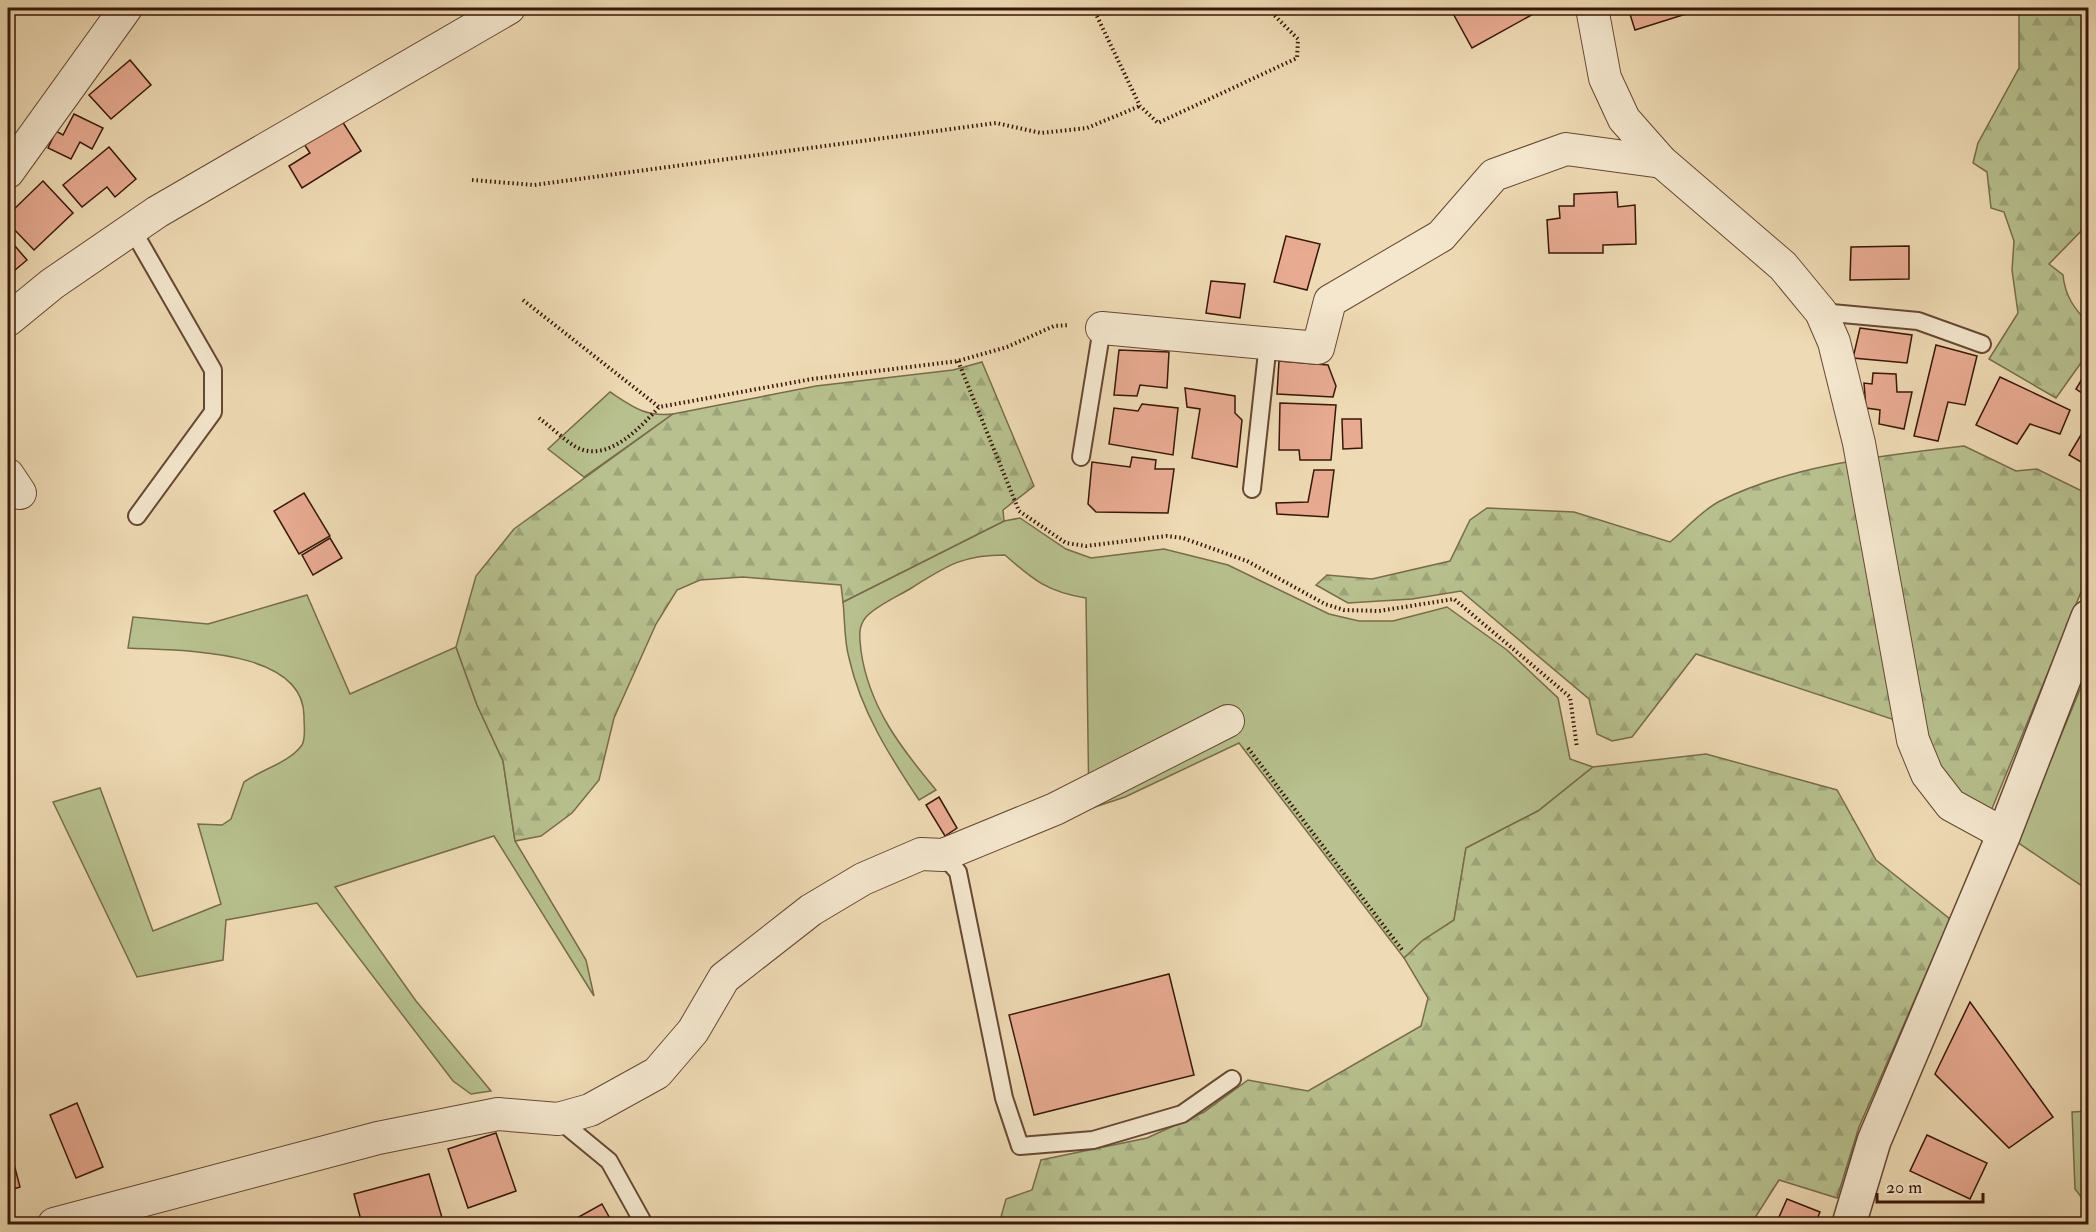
<svg xmlns="http://www.w3.org/2000/svg" width="2096" height="1232" font-family="'IM FELL Double Pica',serif">
<style>
.green{fill:#b7c08e;stroke:#786c4b;stroke-width:1.5}
.forest{fill:url(#forest-firs);stroke:#786c4b;stroke-width:1.5}
.building{fill:#e8ab92;stroke:#391708;stroke-width:1.5}
.lines{fill:none;stroke-linecap:round;stroke-linejoin:round}
.service-casing{stroke:#664833;stroke-width:20}
.minor-casing{stroke:#664833;stroke-width:34}
.tertiary-casing{stroke:#664833;stroke-width:36}
.path{stroke:#391708;stroke-width:4;stroke-dasharray:1.5 3;stroke-linecap:butt}
.service{stroke:#f4e7ce;stroke-width:16}
.minor{stroke:#f4e7ce;stroke-width:32}
.tertiary{stroke:#f4e7ce;stroke-width:33}
</style>
<defs>
<pattern id="forest-firs" width="22" height="20" patternUnits="userSpaceOnUse" patternTransform="scale(1.5)"><rect width="22" height="20" fill="#b7c08e"/><path d="M5 1l3.5 6h-7zM16 11l3.5 6h-7z" fill="#9ea479"/></pattern>
</defs>
<rect width="100%" height="100%" fill="#eedab4"/>
<filter id="stains"><feTurbulence type="fractalNoise" baseFrequency=".00333" numOctaves="4"/><feColorMatrix values="0 0 0 0 .2 0 0 0 0 .09 0 0 0 0 .02 0 0 0 .5 -.17"/></filter>
<radialGradient id="worn" r=".72"><stop offset=".6" stop-color="#630" stop-opacity="0"/><stop offset="1" stop-color="#630" stop-opacity=".3"/></radialGradient>
<g class="green">
<path d="M610 392C633 407 645 417 673 414L584 477 548 449Z"/>
<path d="M1020 518 1066 549 1091 558 1164 549 1228 565 1329 614 1359 621H1393L1447 607 1507 650 1558 698 1570 759 1593 767 1538 811 1466 848 1454 920 1404 958 1239 743 1125 797 1089 809 1086 598C1048 592 1033 580 1005 555 963 555 948 565 913 587 899 596 877 605 866 617 857 628 860 639 861 651 869 707 901 748 936 790L919 800C889 755 861 711 849 658 844 640 845 620 843 602L1004 521Z"/>
<path d="M307 595 350 694 456 647 477 705 503 761 515 841 586 960 594 996 494 836 335 887 416 1001 491 1091 471 1094 453 1081 317 903 226 920 223 960 137 977 53 802 100 788 153 931 221 904 198 824 222 825 231 819 244 782C262 769 289 763 302 745 306 738 304 726 304 718 306 647 176 651 128 648L133 617 208 624Z"/>
<path d="M2088 670V890L2017 842Z"/>
</g>
<g class="forest">
<path d="M2019 8H2088V224L2049 264 2063 275C2065 296 2074 308 2088 323V353L2056 398 1989 359 2018 313 2012 270 2014 241 2004 212 1991 208 1987 172 1973 163 1978 143 2019 68Z"/>
<path d="M982 362 1034 486 1003 510 1004 521 843 602 841 585 743 577 700 580 677 590 656 624 614 718 599 780 572 813 541 836 515 841 503 761 477 705 456 647 476 576 514 529 673 414 816 386 953 370Z"/>
<path d="M1964 446 2016 471 2037 469 2088 494V575L1984 828 1921 781 1892 719 1696 654 1632 737 1612 741 1597 734 1589 699 1461 591 1412 599 1348 603 1316 585 1327 575 1372 579 1450 561 1470 520 1487 508 1574 512 1670 542C1686 529 1702 510 1720 501 1794 464 1883 456 1964 446Z"/>
<path d="M1706 754 1837 790 1876 860 1950 919 1859 1127 1837 1198 1779 1180 1751 1224H999L1006 1199 1032 1190 1041 1160 1147 1138 1204 1112 1248 1080 1308 1091 1421 1026 1428 998 1404 958 1423 940 1454 920 1466 848 1538 811 1593 767Z"/>
<path d="M2088 1111V1206L2075 1189 2072 1112Z"/>
</g>
<g class="building">
<path d="M1450 8H1544L1472 48Z"/>
<path d="M1628 8H1684L1686 14 1635 30Z"/>
<path d="M130 60 151 85 111 119 89 95Z"/>
<path d="M74 114 103 128 92 149 80 142 71 159 48 148 56 131 63 135Z"/>
<path d="M342 121 361 151 302 188 289 166 310 153 304 144Z"/>
<path d="M109 147 136 179 115 197 107 187 82 207 63 185Z"/>
<path d="M43 181 73 213 34 250 8 223V215Z"/>
<path d="M1617 192 1618 207 1635 205 1636 244 1603 245V253H1549L1547 220 1560 218 1559 206H1574V194Z"/>
<path d="M1286 236 1320 244 1307 290 1274 282Z"/>
<path d="M9 239 27 260 8 276V241Z"/>
<path d="M1909 246V279L1850 280 1851 247Z"/>
<path d="M1211 281 1245 284 1240 318 1206 313Z"/>
<path d="M1860 328 1912 335 1907 363 1853 358Z"/>
<path d="M1936 345 1977 356 1965 405 1948 402 1938 441 1914 436Z"/>
<path d="M1119 350 1169 352 1167 388 1140 385 1137 396 1114 395Z"/>
<path d="M1279 361 1328 365 1336 386 1333 397 1277 394Z"/>
<path d="M2088 369V397L2076 389Z"/>
<path d="M1873 373 1896 374 1897 392H1912L1904 429 1879 424 1880 410 1866 408 1864 383 1872 384Z"/>
<path d="M2000 377 2070 410 2060 434 2030 424 2017 444 1976 425Z"/>
<path d="M1185 388 1235 396V413L1242 420 1237 467 1192 458 1200 409 1187 407Z"/>
<path d="M1280 403 1336 405 1331 460H1300L1299 450H1279Z"/>
<path d="M1142 404 1178 408 1173 455 1109 444 1114 408 1138 411Z"/>
<path d="M1342 419H1361L1362 448 1343 449Z"/>
<path d="M2088 423V466L2069 455Z"/>
<path d="M1132 457 1156 460 1155 469H1174L1168 513 1096 512 1088 504 1092 462 1130 467Z"/>
<path d="M1314 470H1334L1328 517 1277 514 1276 503 1308 502Z"/>
<path d="M304 493 330 536 299 554 274 511Z"/>
<path d="M330 538 342 558 313 575 302 555Z"/>
<path d="M939 797 957 828 945 836 926 805Z"/>
<path d="M1169 974 1194 1075 1034 1115 1009 1015Z"/>
<path d="M1970 1002 2053 1117 2009 1148 1935 1074Z"/>
<path d="M77 1103 103 1167 76 1178 50 1115Z"/>
<path d="M496 1133 516 1191 468 1208 448 1149Z"/>
<path d="M1927 1135 1987 1163 1970 1199 1910 1171Z"/>
<path d="M8 1141 20 1187 8 1191Z"/>
<path d="M429 1174 443 1221 432 1224H362L354 1194Z"/>
<path d="M1787 1199 1820 1212 1815 1224H1776Z"/>
<path d="M602 1204 613 1224H566Z"/>
</g>
<g class="lines">
<g class="service-casing">
<g id="service">
<path d="M132 229 213 370V412L137 516"/>
<path d="M1821 312 1918 321 1982 344"/>
<path d="M1081 457 1102 328"/>
<path d="M1252 489 1268 343"/>
<path d="M943 855 958 872 1004 1098 1020 1146 1093 1140 1182 1114 1232 1079"/>
<path d="M558 1119 609 1161 644 1224"/>
</g>
</g>
<g class="minor-casing">
<g id="minor">
<path d="M1592 8 1605 78 1624 119 1662 162 1783 266 1821 312 1834 342 1859 443 1913 740 1927 774 1951 805 2004 834"/>
<path d="M8 172 126 8"/>
<path d="M8 320 52 284 157 212 509 8"/>
<path d="M1102 328 1318 348 1330 301 1441 236 1494 175 1566 149 1662 162"/>
<path d="M8 475 20 493"/>
<path d="M54 1224 378 1138 498 1114 558 1119 590 1110 657 1073 693 1031 724 978 811 910 863 879 921 854 943 855 1055 809 1228 721"/>
</g>
</g>
<g class="tertiary-casing">
<path id="tertiary" d="M1849 1224 1874 1141 2004 834 2088 617"/>
</g>
<g class="path">
<path d="M1093 8 1140 106 1158 123 1297 58 1298 39 1267 8"/>
<path d="M472 180 534 185 996 123 1041 133 1087 128 1140 106"/>
<path d="M523 300 659 407 812 379 958 361 1007 347 1054 326 1069 325"/>
<path d="M958 361 1019 511 1066 543 1086 546 1167 536 1183 538 1247 561 1325 604 1344 610 1379 611 1454 599 1570 697 1577 748"/>
<path d="M539 418C551 427 563 439 576 447 607 464 641 427 659 407"/>
<path d="M1248 748 1403 951"/>
</g>
<use href="#service" class="service"/>
<use href="#minor" class="minor"/>
<use href="#tertiary" class="tertiary"/>
</g>
<rect width="2096" height="1232" fill="none" stroke="#eedab4" stroke-width="30"/>
<rect x="9" y="9" width="2078" height="1214" fill="none" stroke="#391708" stroke-width="3"/>
<rect x="15" y="15" width="2066" height="1202" fill="none" stroke="#391708" stroke-width="1.5"/>
<path d="M1877 1193v9h106v-9" fill="none" stroke="#391708" stroke-width="3"/>
<text x="1886" y="1193" font-size="18" fill="#391708" stroke="#f4e7ce" stroke-width="4.5" paint-order="stroke">20 m</text>
<rect width="100%" height="100%" filter="url(#stains)"/>
<rect width="100%" height="100%" fill="url(#worn)"/>
</svg>
